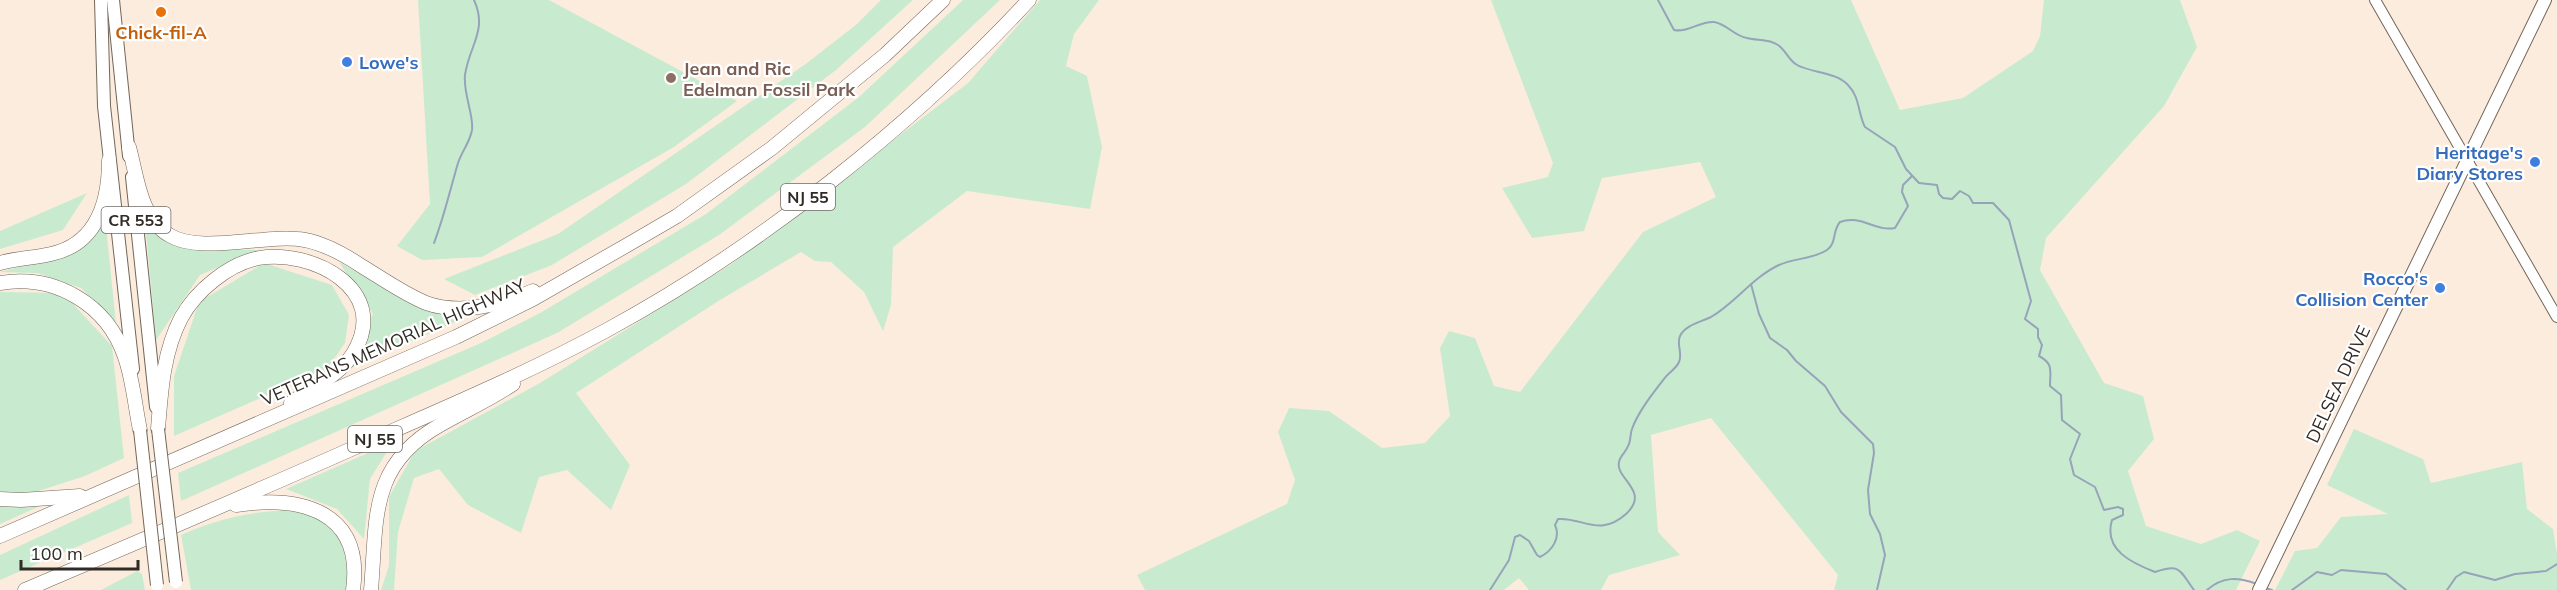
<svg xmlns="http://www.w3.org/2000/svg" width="2557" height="590" font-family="Mulish,sans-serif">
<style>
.green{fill:#c8ebcf}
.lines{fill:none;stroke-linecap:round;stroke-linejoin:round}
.stream{stroke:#96a3b8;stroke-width:2}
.secondary-casing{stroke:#736659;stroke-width:12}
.primary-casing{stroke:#736659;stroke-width:14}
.motorway-casing{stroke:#736659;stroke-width:15}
.secondary{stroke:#fff;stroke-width:10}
.primary{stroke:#fff;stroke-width:12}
.motorway{stroke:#fff;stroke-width:14}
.primary-bridge-casing{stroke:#736659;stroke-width:14;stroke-linecap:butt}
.primary-bridge{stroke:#fff;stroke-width:12}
.food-dot{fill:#e8710a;stroke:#fff;stroke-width:2}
.shop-dot{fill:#3f7fe0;stroke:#fff;stroke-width:2}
.education-dot{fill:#8d6e63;stroke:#fff;stroke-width:2}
.labels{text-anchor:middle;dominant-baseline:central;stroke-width:4.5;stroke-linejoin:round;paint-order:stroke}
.shield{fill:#fff;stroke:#6f6b67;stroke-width:1.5}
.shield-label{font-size:16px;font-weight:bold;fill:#312b26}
.food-label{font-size:18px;font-weight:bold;fill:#c56008;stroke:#fff}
.shop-label{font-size:18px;font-weight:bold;fill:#366cbe;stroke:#fff;text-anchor:end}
.education-label{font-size:18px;font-weight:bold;fill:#785e54;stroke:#fff;text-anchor:start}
.street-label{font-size:18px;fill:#312b26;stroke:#fff}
</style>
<rect width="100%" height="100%" fill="#fcecde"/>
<g class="green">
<path d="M418 0H549L737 101 674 147 482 257 422 260 397 246 430 204Z"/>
<path d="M881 0H913L836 70 686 184 552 265 475 295 444 279 558 234 807 63 857 24Z"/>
<path d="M963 0H1000L865 127 719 235 557 333 181 501 178 473 481 343 540 313 706 214 859 97Z"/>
<path d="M1040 0H1099L1074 34 1066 66 1087 76 1102 147 1090 209 967 191 893 247 891 305 883 331 864 292 831 262 815 261 801 252 720 300 576 393 630 465 611 510 567 470 539 477 521 533 468 505 439 469 414 478 398 532 394 590H381L389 566V497L415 451 540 383 730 265 968 83Z"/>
<path d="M1491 0H1851L1900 110 1963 98 2033 51 2040 36 2044 0H2180L2197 47 2164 106 2046 238 2040 270 2104 383 2143 396 2154 439 2128 471 2146 526 2201 544 2237 530 2260 541 2236 590H1834L1838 575 1711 418 1651 435 1658 532 1680 555 1609 575 1601 590H1529L1519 578 1504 590H1145L1137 575 1287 504 1295 480 1278 432 1289 408 1329 411 1382 448 1425 443 1450 416 1440 348 1449 331 1475 338 1494 386 1520 392 1643 232 1716 197 1700 162 1602 178 1584 231 1532 238 1502 188 1548 177 1553 163Z"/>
<path d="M87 193 63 230 0 249V231Z"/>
<path d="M105 216 116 324 81 288 37 273 0 272 64 255 90 241Z"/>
<path d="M145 222 192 249 259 250 200 275 156 340Z"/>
<path d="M339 262 415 305 469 316 348 369 373 314Z"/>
<path d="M264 263 332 285 349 315 345 343 327 369 174 436V376L199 302Z"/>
<path d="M0 292 63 293 112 346 124 458 85 476 23 496 0 491Z"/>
<path d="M2354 429 2423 459 2431 483 2522 462 2527 509 2553 529 2557 554V590H2275L2295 551 2317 548 2341 517 2388 514 2327 485Z"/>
<path d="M393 442 370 479 364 539 337 509 286 489Z"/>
<path d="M129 495 132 523 0 580V555Z"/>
<path d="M0 501 40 506 0 524Z"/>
<path d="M285 510C295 513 309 513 318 518 344 531 349 564 347 590H191L181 535C218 519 245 513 285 510Z"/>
<path d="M137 571 142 574 145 590H101Z"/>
</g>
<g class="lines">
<g class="stream">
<path d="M1658 0 1674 30C1687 33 1700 21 1714 22 1727 24 1734 36 1747 38 1757 41 1768 38 1778 45 1786 50 1788 60 1797 65 1812 73 1836 72 1848 85 1860 97 1858 114 1865 127L1895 147 1906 169 1919 183 1937 185 1939 194 1943 198 1952 199 1960 191 1969 196 1973 203H1993L2009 220 2031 301 2025 319 2038 329V337L2042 345 2039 356C2054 364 2050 371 2050 386L2061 395 2062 420 2080 434 2070 459 2074 475 2095 487 2104 510 2118 507 2123 509V515L2112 520C2103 550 2132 563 2155 572 2181 563 2179 570 2194 590"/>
<path d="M434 243C444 217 450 190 458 163 462 151 470 142 472 130 474 115 463 94 465 75 469 46 488 30 474 0"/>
<path d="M1751 284 1759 314 1770 338 1787 350 1796 361 1825 386 1841 412 1873 444 1874 453 1868 490 1870 514 1880 534 1885 555 1877 590"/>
<path d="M2265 588 2272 590"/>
<path d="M1490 590 1509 560 1515 537 1520 535 1529 541 1537 555 1540 557C1552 551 1561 538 1555 525L1558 519C1583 517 1599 538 1626 514 1651 491 1615 479 1619 462 1620 456 1626 452 1628 446 1631 441 1630 434 1632 429 1638 412 1653 393 1664 379 1668 373 1676 369 1679 362 1683 353 1676 344 1680 336 1685 325 1701 322 1711 317 1735 303 1753 277 1779 265 1794 258 1814 259 1827 250 1837 243 1832 231 1840 222 1861 214 1875 232 1895 228L1908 206 1902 192 1903 185 1912 176"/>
<path d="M2207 590C2223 576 2238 577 2257 584"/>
<path d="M2292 590 2317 572 2332 575 2341 570 2386 574 2406 590"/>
<path d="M2447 590 2456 577 2464 572 2495 580 2515 574 2546 571 2557 564"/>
</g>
<g class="secondary-casing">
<path id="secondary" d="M2375 0 2557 317"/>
</g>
<g class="primary-casing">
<g id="primary">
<path d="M101 0 104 106 133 369"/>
<path d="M113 0 129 156"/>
<path d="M132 177 156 407"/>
<path d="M2259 590 2545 0"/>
</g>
</g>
<g class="motorway-casing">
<g id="motorway">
<path d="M129 147C137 176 140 218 169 235 201 255 266 233 305 240 326 244 345 255 363 267 383 279 404 294 426 303 459 315 502 305 533 291"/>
<path d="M0 263C17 258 34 258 51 254 97 244 109 202 109 160"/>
<path d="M0 283C55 274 107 304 125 357 133 380 135 406 140 430"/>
<path d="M158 429C161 391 163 353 181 318 196 291 228 264 259 258 311 249 391 289 354 352 340 376 312 387 291 403"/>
<path d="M0 499 21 500 80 496"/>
<path d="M236 505C301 495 364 511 353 590"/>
<path d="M0 536 456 337 533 299 629 244 677 216 772 148 885 55 943 0"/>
<path d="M25 590C135 543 246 496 356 447 440 410 526 374 607 330 758 248 912 126 1029 0"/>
<path d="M371 590C377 518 369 465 440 425 464 411 489 400 513 384"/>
</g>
</g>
<use href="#secondary" class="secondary"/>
<use href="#primary" class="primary"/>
<use href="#motorway" class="motorway"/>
<g class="primary-bridge-casing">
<g id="primary-bridge">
<path d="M158 429 176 582"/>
<path d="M140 430 157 585"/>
</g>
</g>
<use href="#primary-bridge" class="primary-bridge"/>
</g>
<circle class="food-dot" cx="161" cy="12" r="6"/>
<g class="shop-dot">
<circle cx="347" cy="62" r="6"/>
<circle cx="2535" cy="162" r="6"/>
<circle cx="2440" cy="288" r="6"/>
</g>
<circle class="education-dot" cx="671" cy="78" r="6"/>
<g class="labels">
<g class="shield">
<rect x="781" y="184" width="54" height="26" rx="4.5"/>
<rect x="101.5" y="207" width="69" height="26" rx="4.5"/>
<rect x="348" y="426" width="54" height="26" rx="4.5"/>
</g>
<g class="shield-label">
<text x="808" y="197">NJ 55</text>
<text x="136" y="220">CR 553</text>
<text x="375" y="439">NJ 55</text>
</g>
<g class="food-label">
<text x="161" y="32">Chick-fil-A</text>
</g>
<g class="shop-label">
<text x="359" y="62" text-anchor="start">Lowe's</text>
<text x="2523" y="152">Heritage's<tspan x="2523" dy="21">Diary Stores</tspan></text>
<text x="2428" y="278">Rocco's<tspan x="2428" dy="21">Collision Center</tspan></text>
</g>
<g class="education-label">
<text x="683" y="68">Jean and Ric<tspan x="683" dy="21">Edelman Fossil Park</tspan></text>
</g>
<g class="street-label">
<text transform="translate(393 342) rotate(-24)">VETERANS MEMORIAL HIGHWAY</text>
<text transform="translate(2338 384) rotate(-65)">DELSEA DRIVE</text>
</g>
</g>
<path d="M21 560v9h117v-9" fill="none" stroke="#312b26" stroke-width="3"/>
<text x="30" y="560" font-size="18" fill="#312b26" stroke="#ffffff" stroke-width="4.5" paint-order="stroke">100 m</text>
</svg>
